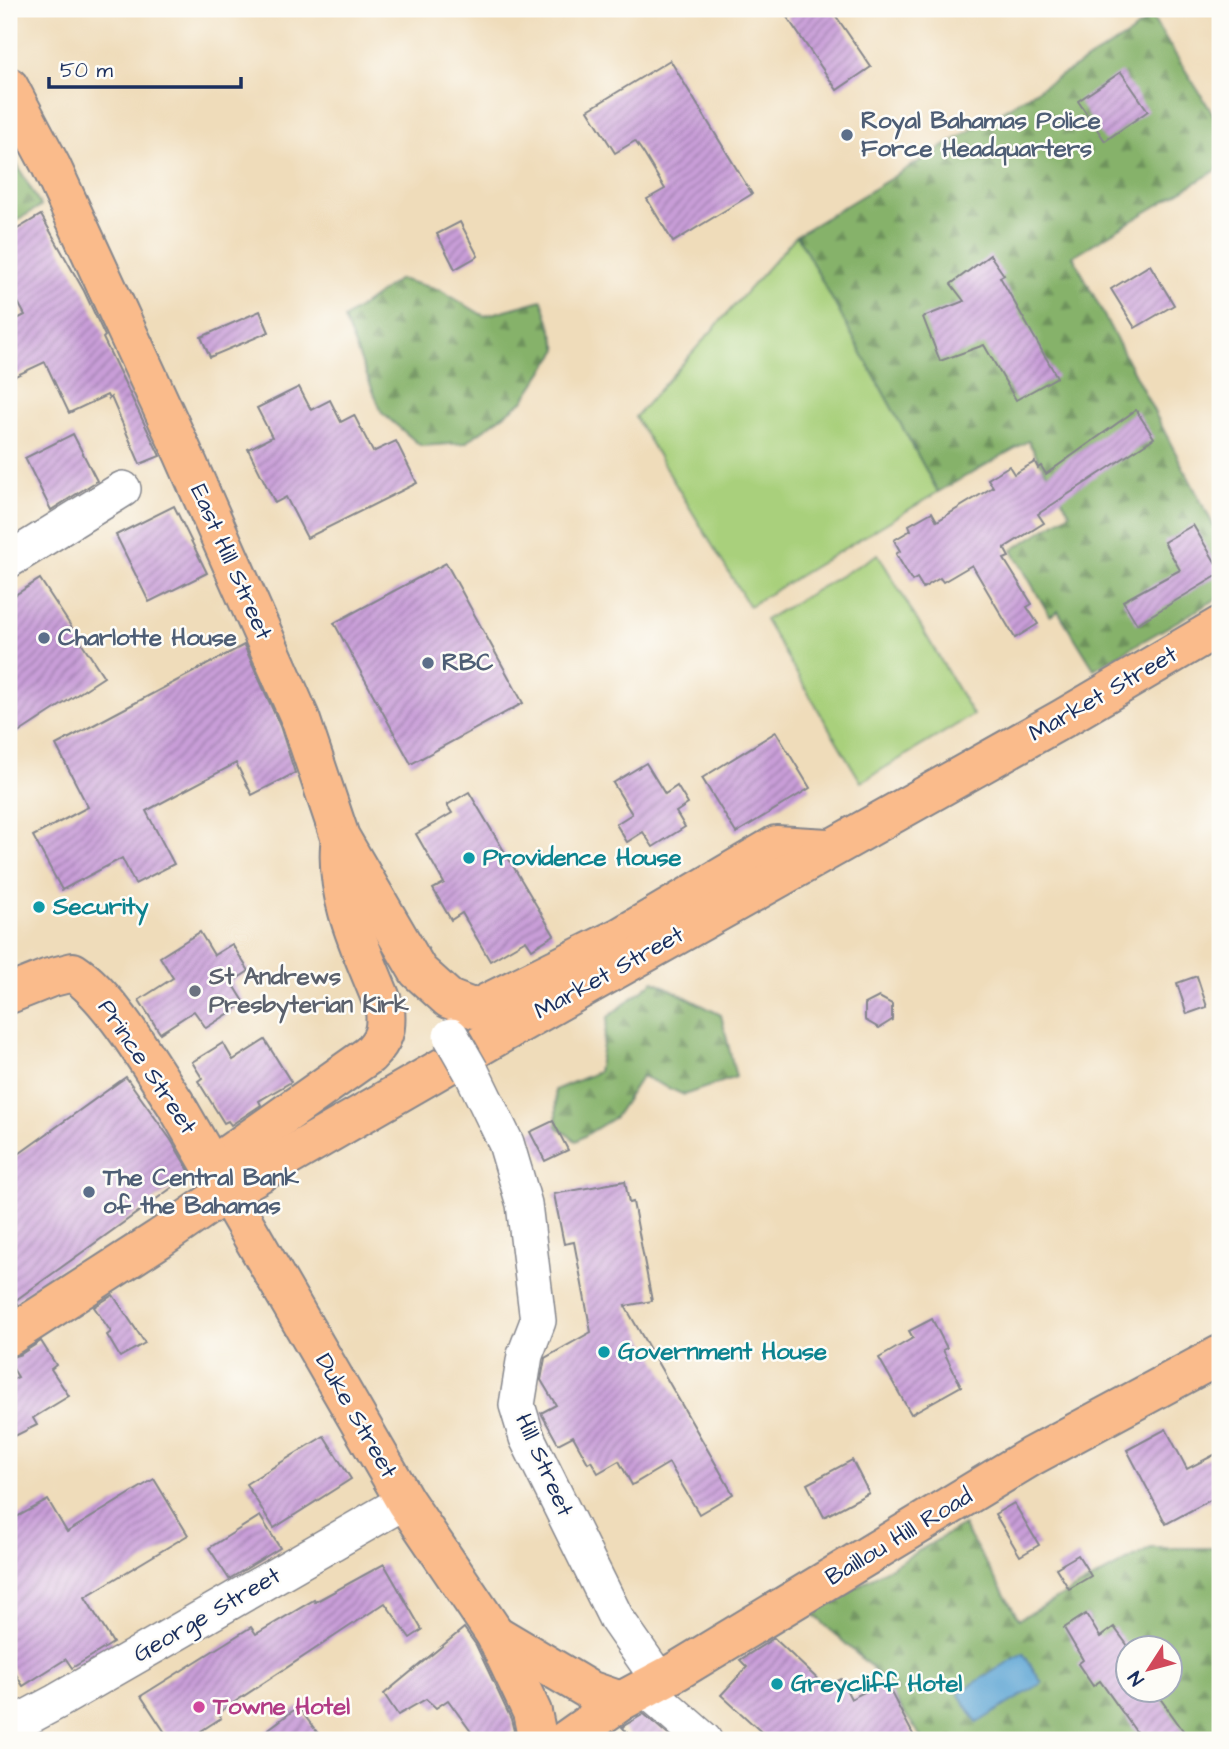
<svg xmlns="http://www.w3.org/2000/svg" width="1229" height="1749" font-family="'Architects Daughter',sans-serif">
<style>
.green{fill:#a9d07b;stroke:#62806c;stroke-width:2}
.forest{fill:url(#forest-firs);stroke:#507064;stroke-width:2;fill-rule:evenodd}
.water{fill:#5da5d4;stroke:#3c6a99;stroke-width:2}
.building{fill:url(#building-hatch)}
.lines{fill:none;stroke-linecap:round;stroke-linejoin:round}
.minor-casing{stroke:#85868c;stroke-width:38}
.major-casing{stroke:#85868c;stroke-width:42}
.highway-casing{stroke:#85868c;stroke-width:42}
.minor{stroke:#fff;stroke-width:35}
.major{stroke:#fabb8b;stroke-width:38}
.highway{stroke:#fabb8b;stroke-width:38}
.minor-bridge-casing{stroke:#85868c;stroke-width:38;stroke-linecap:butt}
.minor-bridge{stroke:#fff;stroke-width:35}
.service-dot{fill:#5c6f8a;stroke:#fdfcf7;stroke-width:2.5}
.culture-dot{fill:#0f9aa8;stroke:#fdfcf7;stroke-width:2.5}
.worship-dot{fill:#6b7280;stroke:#fdfcf7;stroke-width:2.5}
.hotel-dot{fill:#d1479c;stroke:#fdfcf7;stroke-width:2.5}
.labels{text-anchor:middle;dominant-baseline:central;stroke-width:5;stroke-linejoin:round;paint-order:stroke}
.service-label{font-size:24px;font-weight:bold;fill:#4e5e75;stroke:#fdfcf7;text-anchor:start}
.street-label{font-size:24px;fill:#1b2f5e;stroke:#fdfcf7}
.culture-label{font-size:24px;font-weight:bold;fill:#0d838f;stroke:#fdfcf7;text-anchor:start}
.worship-label{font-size:24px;font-weight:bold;fill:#5b616d;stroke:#fdfcf7;text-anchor:start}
.hotel-label{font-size:24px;font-weight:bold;fill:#b23c85;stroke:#fdfcf7;text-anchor:start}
</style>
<defs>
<pattern id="forest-firs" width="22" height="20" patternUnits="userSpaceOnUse" patternTransform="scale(1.75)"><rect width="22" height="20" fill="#86b26b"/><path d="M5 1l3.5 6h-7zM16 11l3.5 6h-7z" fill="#6d915b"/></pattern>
<pattern id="building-hatch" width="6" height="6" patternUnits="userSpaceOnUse" patternTransform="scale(1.75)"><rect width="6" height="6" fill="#c99ed8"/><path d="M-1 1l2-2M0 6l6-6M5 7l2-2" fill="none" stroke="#a281b2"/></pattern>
</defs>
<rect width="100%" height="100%" fill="#fdfcf7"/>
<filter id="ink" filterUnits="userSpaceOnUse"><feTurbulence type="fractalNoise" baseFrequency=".0143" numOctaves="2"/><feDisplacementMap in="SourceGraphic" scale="14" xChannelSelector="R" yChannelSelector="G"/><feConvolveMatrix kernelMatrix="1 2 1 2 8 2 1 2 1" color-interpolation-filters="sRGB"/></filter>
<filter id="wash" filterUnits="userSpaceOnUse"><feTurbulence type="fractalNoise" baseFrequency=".00686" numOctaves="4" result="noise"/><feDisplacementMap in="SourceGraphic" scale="28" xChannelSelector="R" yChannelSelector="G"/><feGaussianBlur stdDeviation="1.57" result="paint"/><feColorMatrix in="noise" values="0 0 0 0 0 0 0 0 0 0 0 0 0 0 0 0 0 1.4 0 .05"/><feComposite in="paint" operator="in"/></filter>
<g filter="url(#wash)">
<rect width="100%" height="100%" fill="#efdcba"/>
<g class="green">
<path d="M797 235 938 492 749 606 635 417Z"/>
<path d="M878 554 973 715 861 782 765 620Z"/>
</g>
<g class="forest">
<path d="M1151 16 1220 125V168L1073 256 1220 538V597L1094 669 1058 611 1050 616 1012 550 1070 513 1028 441 938 492 797 235 1130 34Z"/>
<path d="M9 151 41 206 9 225Z"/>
<path d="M399 279 440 290 484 316 542 300 558 349 523 401 465 443 421 446 382 413 344 319Z"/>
<path d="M654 981 721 1015 736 1077 684 1095 642 1076 615 1117 576 1141 557 1127 555 1090 598 1072 608 1017Z"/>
<path d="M963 1525 1019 1619 1151 1548H1220V1740H924L870 1666 812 1613ZM1128 1648H1170V1690H1128Z"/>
</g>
<path class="water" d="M1023 1653 1042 1683 977 1723 958 1693Z"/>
<g id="blocks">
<g class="building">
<path d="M800 9H831L871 67 837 90 787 17Z"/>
<path d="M670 60 752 194 673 242 647 199 665 189 644 154 635 141 615 153 588 110Z"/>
<path d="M1121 72 1148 111 1105 141 1078 101Z"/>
<path d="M41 215 84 291 105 336 103 338 160 456 140 464 111 397 109 399 107 395 69 413 45 362 9 379V323L25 315 9 286V234Z"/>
<path d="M460 222 478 256 455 269 437 234Z"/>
<path d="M990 255 1004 275 1000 277 1057 377 1016 400 984 345 940 361 923 317 964 301 951 284Z"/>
<path d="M1150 265 1174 305 1135 328 1111 289Z"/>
<path d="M260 311 269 332 210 357 201 337Z"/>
<path d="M299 387 311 410 330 400 341 422 354 415 373 452 396 441 417 483 307 538 286 497 275 503 248 449 272 437 257 408Z"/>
<path d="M1136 410 1154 438 1038 514 1044 523 1004 548 1009 557 1004 559 1032 604 1027 607 1038 624 1015 638 972 565 943 582 940 578 923 588 917 578 912 581 896 554 900 551 894 540 911 530 909 525 932 512 937 521 993 487 988 479 1009 466 1014 474 1035 462 1038 468 1041 466 1046 474Z"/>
<path d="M73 434 97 481 51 510 25 458Z"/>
<path d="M174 506 207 573 149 602 116 535Z"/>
<path d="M1193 525 1220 570V574L1137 624 1123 601 1180 570 1164 542Z"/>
<path d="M446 563 523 703 411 764 334 623Z"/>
<path d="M40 579 104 677 9 739V599Z"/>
<path d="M244 645 280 726 295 773 252 795 236 763 146 811 174 864 135 884 122 858 62 890 33 836 88 807 56 745Z"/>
<path d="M776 732 810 788 736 833 702 778Z"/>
<path d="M646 763 665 794 677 786 688 804 676 812 685 827 653 847 643 832 627 842 616 824 632 814 613 783Z"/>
<path d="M469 792 554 935 532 949 526 940 490 961 462 913 451 920 433 889 444 883 416 834 452 813 447 805Z"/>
<path d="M200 932 214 955 232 944 249 971 232 982 245 1003 206 1028 194 1011 160 1033 139 1000 173 978 160 957Z"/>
<path d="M1197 976 1207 1007 1187 1014 1177 983Z"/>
<path d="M879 997 892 1004V1020L879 1028 865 1020V1004Z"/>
<path d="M265 1040 291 1082 259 1101 261 1105 231 1125 228 1121 224 1123 198 1081 202 1078 192 1062 223 1043 233 1060Z"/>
<path d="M126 1077 171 1140 191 1174 16 1300 18 1304 9 1310V1195L17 1189 9 1178V1161Z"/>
<path d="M553 1121 568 1150 545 1161 530 1132Z"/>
<path d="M625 1181 629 1203 633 1202 652 1301 625 1306 733 1494 699 1514 669 1463 632 1485 619 1461 598 1473 591 1461 588 1463 573 1436 558 1444 541 1413 556 1405 541 1380 545 1358 591 1332 574 1242 564 1244 554 1194Z"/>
<path d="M113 1295 145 1343 120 1357 107 1335 111 1332 94 1307Z"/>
<path d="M932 1319 947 1348 943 1350 961 1386 911 1414 879 1358 913 1338 909 1331Z"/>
<path d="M41 1341 56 1365 51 1369 69 1396 33 1418 37 1425 9 1439V1381L18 1377 9 1362V1358L21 1354Z"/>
<path d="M1166 1429 1187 1469 1220 1452V1495L1166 1524 1127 1450Z"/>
<path d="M324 1436 351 1479 274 1528 246 1484Z"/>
<path d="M852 1460 869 1493 824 1517 807 1484Z"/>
<path d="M154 1479 188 1535 85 1597 113 1643 72 1668 66 1659 23 1686 9 1663V1521L48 1500 67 1532Z"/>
<path d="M1014 1503 1039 1545 1020 1556 995 1514Z"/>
<path d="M260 1516 280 1548 229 1579 209 1548Z"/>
<path d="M1078 1555 1091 1576 1069 1589 1056 1568Z"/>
<path d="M384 1564 422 1630 410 1638 385 1603 218 1713 221 1718 201 1731 208 1740H170L141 1696 251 1627 256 1634 314 1600 315 1602Z"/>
<path d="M1086 1614 1100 1637 1114 1627 1128 1646V1690H1154L1190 1740H1142L1100 1681 1093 1686 1078 1664 1083 1660 1064 1628Z"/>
<path d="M464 1628 476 1645 511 1719 514 1731 502 1740H477L448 1700 436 1708 426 1699 398 1715 384 1694Z"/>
<path d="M774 1638 826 1687 841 1679 851 1699 885 1681 916 1740H770L721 1695 747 1667 740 1660Z"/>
<path d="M298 1707 323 1740H254Z"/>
<path d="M644 1714 674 1740H634L622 1727Z"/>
</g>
</g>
</g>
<g filter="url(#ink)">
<use href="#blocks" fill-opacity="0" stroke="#85868c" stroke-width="2"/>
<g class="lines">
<g class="minor-casing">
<g id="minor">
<path d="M9 560 123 489"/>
<path d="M471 1071 506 1143 524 1204 538 1321 525 1355 517 1405 527 1438 616 1618 659 1680"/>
<path d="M645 1688 704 1740"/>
<path d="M9 1727 56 1702 405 1501"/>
</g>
</g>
<g class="major-casing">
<g id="major">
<path d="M9 87 51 166 183 453 300 718 340 837 418 971 449 999 475 1009 620 937 776 845 828 848"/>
<path d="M212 1166 369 1055C384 1040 387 1030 385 1009 365 956 336 904 340 846"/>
<path d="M9 1336 159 1239 227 1192 499 1035 1062 719 1220 626"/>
<path d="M495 1634 589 1690 621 1701"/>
<path d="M566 1740 621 1701 677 1671 1032 1456 1220 1355"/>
</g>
</g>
<g class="highway-casing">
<path id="highway" d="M9 994 49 978 73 972C111 997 149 1064 175 1103L405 1501 495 1634 532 1712 536 1731 535 1740"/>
</g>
<use href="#minor" class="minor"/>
<use href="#major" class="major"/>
<use href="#highway" class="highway"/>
<g class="minor-bridge-casing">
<path id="minor-bridge" d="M451 1036 471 1071"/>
</g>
<use href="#minor-bridge" class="minor-bridge"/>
</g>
</g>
<g class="service-dot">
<circle cx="847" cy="135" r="7"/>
<circle cx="44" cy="638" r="7"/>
<circle cx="428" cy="663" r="7"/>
<circle cx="89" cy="1192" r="7"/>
</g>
<g class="culture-dot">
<circle cx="469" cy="858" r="7"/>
<circle cx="39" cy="907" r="7"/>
<circle cx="604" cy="1352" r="7"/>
<circle cx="777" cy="1684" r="7"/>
</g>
<circle class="worship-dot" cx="195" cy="991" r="7"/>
<circle class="hotel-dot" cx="199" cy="1707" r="7"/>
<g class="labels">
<g class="service-label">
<text x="861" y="121">Royal Bahamas Police<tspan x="861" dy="28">Force Headquarters</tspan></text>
<text x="58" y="638">Charlotte House</text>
<text x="442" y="663">RBC</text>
<text x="103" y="1178">The Central Bank<tspan x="103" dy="28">of the Bahamas</tspan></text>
</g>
<g class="street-label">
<text transform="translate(231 562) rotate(66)">East Hill Street</text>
<text transform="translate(1103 694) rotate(-30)">Market Street</text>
<text transform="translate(609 973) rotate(-29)">Market Street</text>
<text transform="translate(147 1067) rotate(56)">Prince Street</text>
<text transform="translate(356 1416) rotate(60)">Duke Street</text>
<text transform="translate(544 1465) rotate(66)">Hill Street</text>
<text transform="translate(899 1537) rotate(-31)">Baillou Hill Road</text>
<text transform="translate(207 1615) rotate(-30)">George Street</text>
</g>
<g class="culture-label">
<text x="483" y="858">Providence House</text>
<text x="53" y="907">Security</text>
<text x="618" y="1352">Government House</text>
<text x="791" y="1684">Greycliff Hotel</text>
</g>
<g class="worship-label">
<text x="209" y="977">St Andrews<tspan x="209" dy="28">Presbyterian Kirk</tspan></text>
</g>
<g class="hotel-label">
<text x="213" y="1707">Towne Hotel</text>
</g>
</g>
<rect width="1229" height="1749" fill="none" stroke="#fdfcf7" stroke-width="35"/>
<g transform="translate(1149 1669) rotate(234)"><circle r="33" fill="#fdfcf7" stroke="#a3aaba" stroke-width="2"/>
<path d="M0-5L12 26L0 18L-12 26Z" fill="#d1495b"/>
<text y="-10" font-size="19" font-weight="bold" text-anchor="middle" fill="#1b2f5e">N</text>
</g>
<path d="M49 77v10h192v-10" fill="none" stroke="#1b2f5e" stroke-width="3.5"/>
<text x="60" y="77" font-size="21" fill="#1b2f5e" stroke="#fdfcf7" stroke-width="5" paint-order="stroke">50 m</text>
</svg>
